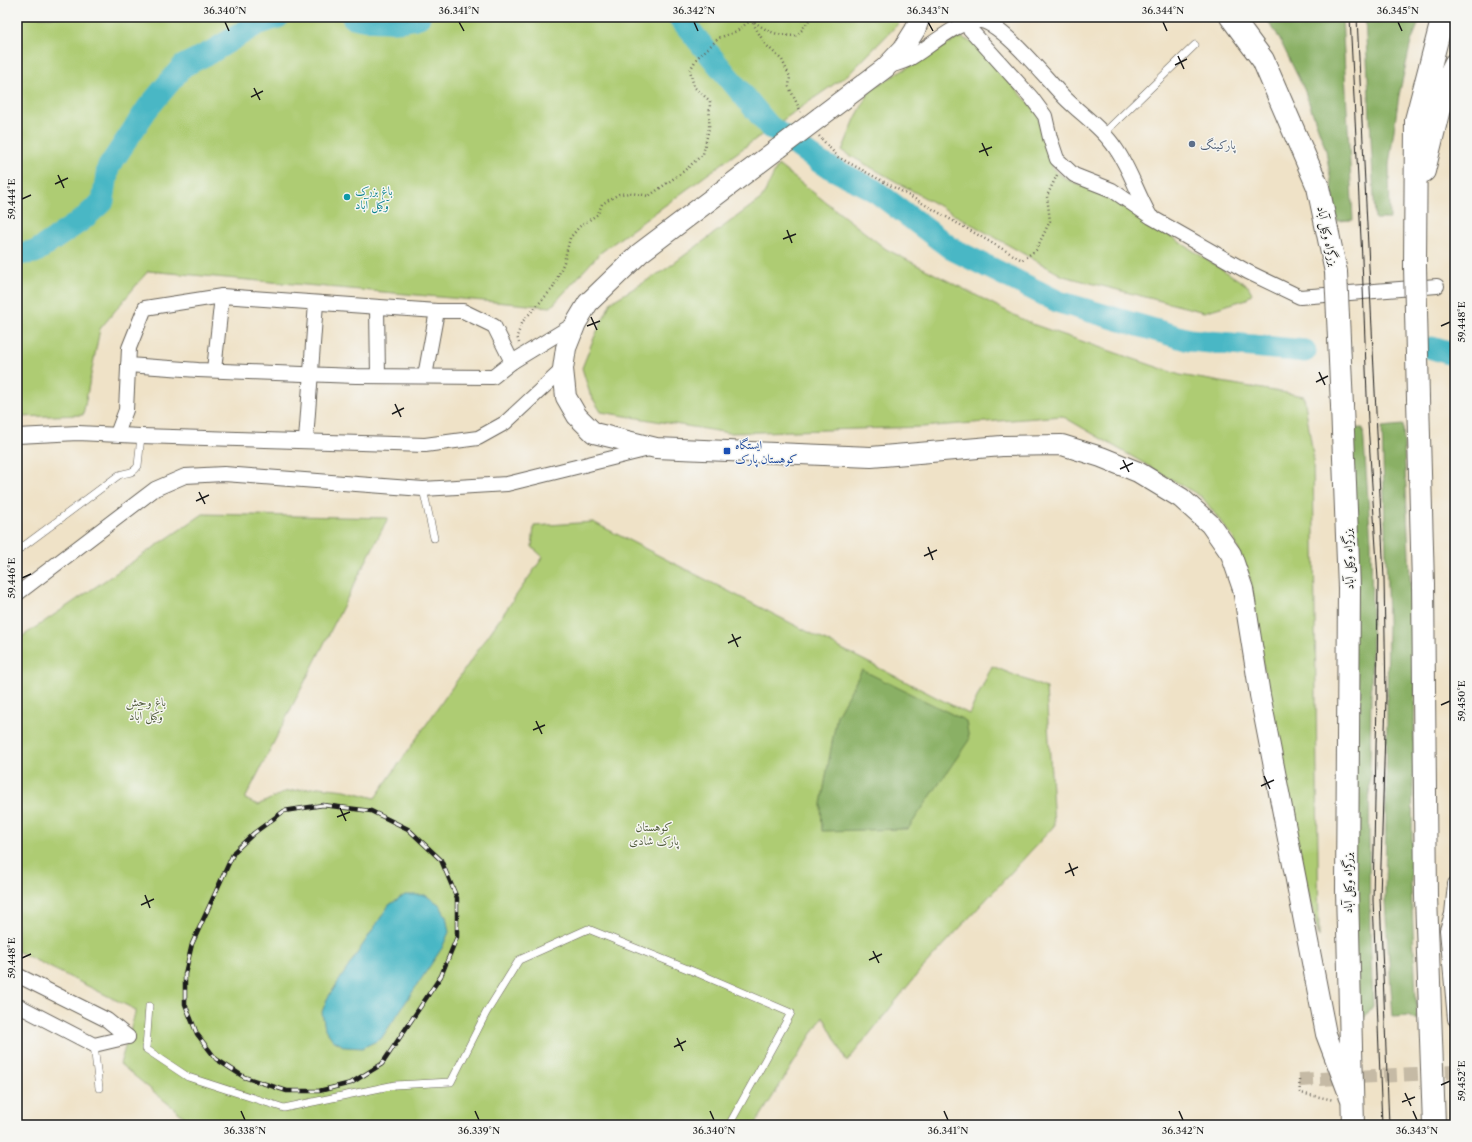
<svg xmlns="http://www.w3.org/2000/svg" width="1472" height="1142" font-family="'Libre Caslon Text',Amiri,serif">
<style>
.green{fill:#aecc73;stroke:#657448}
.forest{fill:#8ab065;stroke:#536640}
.sand{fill:#eeda9e;stroke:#857b5d}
.water{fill:#4ab7c5;stroke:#336a70}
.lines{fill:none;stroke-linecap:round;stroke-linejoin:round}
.river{stroke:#4ab7c5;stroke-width:23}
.street-tunnel{stroke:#c5baa5;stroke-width:14;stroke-dasharray:14 7;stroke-linecap:butt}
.lane-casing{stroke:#666158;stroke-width:8}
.street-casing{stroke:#666158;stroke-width:16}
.secondary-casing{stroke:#666158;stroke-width:22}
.highway-casing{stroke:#666158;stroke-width:24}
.path{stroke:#666158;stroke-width:2.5;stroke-dasharray:1 3;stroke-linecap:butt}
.lane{stroke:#fff;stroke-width:7}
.street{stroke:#fff;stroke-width:14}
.secondary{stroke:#fff;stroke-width:20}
.highway{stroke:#fff;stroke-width:22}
.tram{stroke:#1c1c1c;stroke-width:1}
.rail-casing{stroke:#1c1c1c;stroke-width:4.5}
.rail{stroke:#f6f6f2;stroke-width:3;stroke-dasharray:9;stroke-linecap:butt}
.secondary-bridge-casing{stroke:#666158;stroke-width:22;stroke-linecap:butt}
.highway-bridge-casing{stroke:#666158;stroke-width:24;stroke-linecap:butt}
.secondary-bridge{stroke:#fff;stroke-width:20}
.highway-bridge{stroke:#fff;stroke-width:22}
.ticks{fill:none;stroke:#1c1c1c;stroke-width:1.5}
.service-dot{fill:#5c6f8a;stroke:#f6f6f2;stroke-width:1.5}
.culture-dot{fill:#0f9aa8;stroke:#f6f6f2;stroke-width:1.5}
.transit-dot{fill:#1a4fb4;stroke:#f6f6f2;stroke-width:1.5}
.labels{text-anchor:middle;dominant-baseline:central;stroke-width:3;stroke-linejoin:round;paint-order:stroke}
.service-label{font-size:12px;fill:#4e5e75;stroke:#f6f6f2;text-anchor:start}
.culture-label{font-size:12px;fill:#0d838f;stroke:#f6f6f2;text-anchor:start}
.street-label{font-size:12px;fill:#1c1c1c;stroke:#f6f6f2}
.transit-label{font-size:12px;fill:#164399;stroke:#f6f6f2;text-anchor:start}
.park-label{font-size:12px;fill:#4f5a3a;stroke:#f6f6f2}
.neatline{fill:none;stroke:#1c1c1c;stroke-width:1.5}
.ticks-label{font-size:10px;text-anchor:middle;fill:#1c1c1c}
</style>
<rect width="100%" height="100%" fill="#f6f6f2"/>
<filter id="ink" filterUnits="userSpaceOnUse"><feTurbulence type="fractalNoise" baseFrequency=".025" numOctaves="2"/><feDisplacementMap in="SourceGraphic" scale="8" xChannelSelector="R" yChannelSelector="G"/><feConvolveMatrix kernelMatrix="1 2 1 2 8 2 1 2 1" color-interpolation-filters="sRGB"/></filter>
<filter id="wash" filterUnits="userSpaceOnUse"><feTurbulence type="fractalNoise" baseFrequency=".012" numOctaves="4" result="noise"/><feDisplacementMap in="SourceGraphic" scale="16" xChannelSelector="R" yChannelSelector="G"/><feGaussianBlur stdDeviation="0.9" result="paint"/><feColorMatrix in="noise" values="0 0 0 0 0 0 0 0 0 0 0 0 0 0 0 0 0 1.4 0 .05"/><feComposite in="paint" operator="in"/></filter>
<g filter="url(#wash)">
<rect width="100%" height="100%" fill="#efe2c7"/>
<g class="green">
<path d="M17 17H899V23L850 73 753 141 600 253 551 307 148 271 100 329 83 415 17 417Z"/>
<path d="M960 37 974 43 1037 112 1053 169 1066 179 1090 189 1130 210 1248 286 1252 293 1247 299 1204 312 1063 276 842 151 855 119 871 89Z"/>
<path d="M778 165 886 249 1032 324 1180 375 1304 396 1313 455 1319 937 1279 767 1250 579 1234 539 1202 497 1062 416 922 427 729 433 601 412 590 394 582 368 593 340 611 302 666 269 762 198Z"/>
<path d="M203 514 388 518 245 799 258 805 285 792 318 787 345 790 375 798 543 557 532 547 534 526 593 522 969 714 992 666 1046 688 1054 826 919 972 847 1062 823 1016 755 1125H194L120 1064 136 1010 17 951V640Z"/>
</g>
<g class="forest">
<path d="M1265 17H1342L1353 220 1337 221 1326 150 1304 89 1277 34Z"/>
<path d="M1365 17H1421L1411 42 1399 95 1389 165 1390 219H1375Z"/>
<path d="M1403 425 1415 685 1411 885 1417 1021 1408 1016 1393 1017 1385 902 1388 621 1382 427Z"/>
<path d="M1363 428 1371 542 1372 626 1369 834 1370 932 1373 1006 1354 1031 1343 429Z"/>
<path d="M862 670 966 721 969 740 908 829 822 831 821 804 837 715Z"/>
</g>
<path class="sand" d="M1453 303 1455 304V407L1453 399Z"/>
<path class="water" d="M405 895H425L439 904 446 916 449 932 442 948 381 1039 362 1048 345 1047 333 1040 325 1029 322 1012 327 999 389 905Z"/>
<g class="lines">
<g class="river">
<path d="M353 17C371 22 401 23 419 17"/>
<path d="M679 17 719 66 769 126 821 163 874 190 952 249 1059 302 1189 340 1305 351"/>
<path d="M17 254 35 252 82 220 103 201 108 168 147 109 183 66 213 51 257 24 278 17"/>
<path d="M1432 348 1455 355"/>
</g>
</g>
</g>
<g filter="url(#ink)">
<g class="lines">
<path class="street-tunnel" d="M1299 1080 1454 1072"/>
<g class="lane-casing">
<g id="lane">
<path d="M1104 133 1195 45"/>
<path d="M423 489 434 538"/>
<path d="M17 551 119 475C127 472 133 474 138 466L141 436"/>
<path d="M149 1006 146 1049 188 1077 284 1108 395 1085 451 1082 486 1013 519 960 588 929 700 974 791 1013 729 1125"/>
<path d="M94 1045 99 1088"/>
</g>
</g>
<g class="street-casing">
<g id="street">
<path d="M959 17 1031 97 1045 116 1050 138 1057 159 1074 175 1112 190 1151 217 1248 272 1300 297 1437 286"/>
<path d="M890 66C895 64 901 63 907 60 927 50 957 19 981 21 1003 24 1048 81 1065 98 1082 115 1103 129 1116 149 1130 169 1137 193 1149 214"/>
<path d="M377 307 378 376"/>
<path d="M128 365 198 370 356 376 493 377 512 362 576 323"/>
<path d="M214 370 222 296"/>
<path d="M425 376 437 311"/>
<path d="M117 434 126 410 129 348 145 308 222 296 437 311H463L494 326 512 362"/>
<path d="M17 436 78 433 141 436 425 445 478 438 505 423 563 369"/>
<path d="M306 440 316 303"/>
<path d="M17 594 155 489 185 476 224 474 423 489 507 484 653 448"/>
<path d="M1455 884 1452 914 1447 930 1455 1019"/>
<path d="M17 975 107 1020 128 1037"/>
<path d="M17 1005 94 1045 128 1037"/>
</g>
</g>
<g class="secondary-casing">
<g id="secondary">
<path d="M820 117 885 68 903 49 915 30 920 17"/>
<path d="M779 148 640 253 588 303 576 323 566 348 563 369 566 397 577 416 594 433 656 448 871 457 1002 446 1062 445 1101 457 1138 472 1181 498 1210 524 1231 554 1243 589 1260 695 1326 1034 1350 1097"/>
</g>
</g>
<g class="highway-casing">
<g id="highway">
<path d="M1231 17 1263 60 1318 187 1336 272"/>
<path d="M1424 171 1445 84 1455 64"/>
<path d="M1415 266 1416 120 1440 28 1445 17"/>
<path d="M1418 399 1423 584 1426 896 1434 1125"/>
<path d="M1342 406 1349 588 1347 891 1353 1125"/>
</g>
</g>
<g class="path">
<path d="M748 17C765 30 772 35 795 36L802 30 811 17"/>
<path d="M819 136 838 157 899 190 1022 260 1036 250 1050 221 1047 196 1057 175"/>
<path d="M519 343 517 336 523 321 553 288 564 262 570 238 579 227 598 214 602 204 619 194 631 193 649 196 684 171 703 154 709 128 710 101 694 87 690 70 697 58 719 38 737 31 751 20 765 44 782 60 790 77 789 87 801 112"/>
<path d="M1454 1072 1455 1082"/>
<path d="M1299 1080 1300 1093 1334 1100"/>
</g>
<use href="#lane" class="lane"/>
<use href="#street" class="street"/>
<use href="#secondary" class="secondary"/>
<use href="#highway" class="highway"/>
<g class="tram">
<path d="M1350 17 1362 259 1368 423 1378 579 1377 698 1373 900 1382 1125"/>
<path d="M1357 17 1384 578 1386 697 1380 898 1389 1125"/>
</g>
<g class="rail-casing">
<path id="rail" d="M323 805 371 811 408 829 441 860 457 898V937L441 976 382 1064 351 1083 319 1091H287L244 1077 216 1059 197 1034 185 1004V974L192 944 234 852 254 833 284 811Z"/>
</g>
<use href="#rail" class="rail"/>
<g class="secondary-bridge-casing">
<path id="secondary-bridge" d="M779 148 820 117"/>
</g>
<g class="highway-bridge-casing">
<g id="highway-bridge">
<path d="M1415 266 1418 399"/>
<path d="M1336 272 1342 406"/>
</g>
</g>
<use href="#secondary-bridge" class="secondary-bridge"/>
<use href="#highway-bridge" class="highway-bridge"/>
</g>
</g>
<path class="ticks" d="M225 22 229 31M459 22 464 31M694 22 698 31M928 22 933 31M1163 22 1167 31M1398 22 1402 31M1178 56 1184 69M1175 65 1187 59M254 88 260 100M251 97 263 91M982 143 988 156M979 152 992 147M58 175 64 188M55 184 68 178M22 199 31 195M787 230 792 243M783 239 796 234M591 317 597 330M587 326 600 321M1441 326 1450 322M1319 372 1325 385M1316 382 1328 376M395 404 401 417M392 414 404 408M1123 460 1129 472M1120 469 1133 463M199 492 205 504M196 501 209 495M928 547 933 560M924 556 937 550M22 578 31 574M732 634 738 647M728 643 741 637M1441 705 1450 701M536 721 542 734M533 730 545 725M1264 776 1270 789M1261 786 1274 780M340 808 346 821M337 817 350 812M1069 863 1074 876M1065 873 1078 867M145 895 150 908M141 905 154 899M873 951 879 963M22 958 31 954M869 960 882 954M677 1038 683 1051M674 1047 686 1041M1441 1085 1450 1081M1405 1093 1411 1106M1402 1102 1415 1097M241 1111 245 1120M475 1111 479 1120M710 1111 714 1120M944 1111 948 1120M1179 1111 1183 1120M1413 1111 1417 1120"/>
<circle class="service-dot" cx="1192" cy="144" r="4"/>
<circle class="culture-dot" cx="347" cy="197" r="4"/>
<rect class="transit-dot" x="723" y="447" width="8" height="8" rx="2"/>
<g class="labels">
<g class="service-label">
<text x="1200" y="144">پارکینگ</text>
</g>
<g class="culture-label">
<text x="355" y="190">باغ بزرک<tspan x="355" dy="14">وکیل آباد</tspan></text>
</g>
<g class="street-label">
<text transform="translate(1328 236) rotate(78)">بزرگراه وکیل آباد</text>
<text transform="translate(1348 559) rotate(-92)">بزرگراه وکیل آباد</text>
<text transform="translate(1347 883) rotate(-90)">بزرگراه وکیل آباد</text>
</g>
<g class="transit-label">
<text x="735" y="444">ایستگاه<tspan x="735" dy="14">کوهستان پارک</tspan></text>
</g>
<g class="park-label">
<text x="146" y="701">باغ وحش<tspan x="146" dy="14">وکیل آباد</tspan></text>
<text x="654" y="826">کوهستان<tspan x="654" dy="14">پارک شادی</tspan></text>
</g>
</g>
<rect width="1472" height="1142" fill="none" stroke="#f6f6f2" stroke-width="44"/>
<rect x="22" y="22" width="1428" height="1098" class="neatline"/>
<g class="ticks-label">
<text x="225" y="14">36.340°N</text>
<text x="459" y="14">36.341°N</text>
<text x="694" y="14">36.342°N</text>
<text x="928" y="14">36.343°N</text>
<text x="1163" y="14">36.344°N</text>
<text x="1398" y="14">36.345°N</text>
<text transform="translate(11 199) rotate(-90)" y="4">59.444°E</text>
<text transform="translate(1461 322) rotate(-90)" y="4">59.448°E</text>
<text transform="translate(11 578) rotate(-90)" y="4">59.446°E</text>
<text transform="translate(1461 701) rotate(-90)" y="4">59.450°E</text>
<text transform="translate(11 958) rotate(-90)" y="4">59.448°E</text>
<text transform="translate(1461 1081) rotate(-90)" y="4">59.452°E</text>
<text x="245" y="1134">36.338°N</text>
<text x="479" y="1134">36.339°N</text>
<text x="714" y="1134">36.340°N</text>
<text x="948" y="1134">36.341°N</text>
<text x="1183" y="1134">36.342°N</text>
<text x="1417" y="1134">36.343°N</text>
</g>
</svg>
